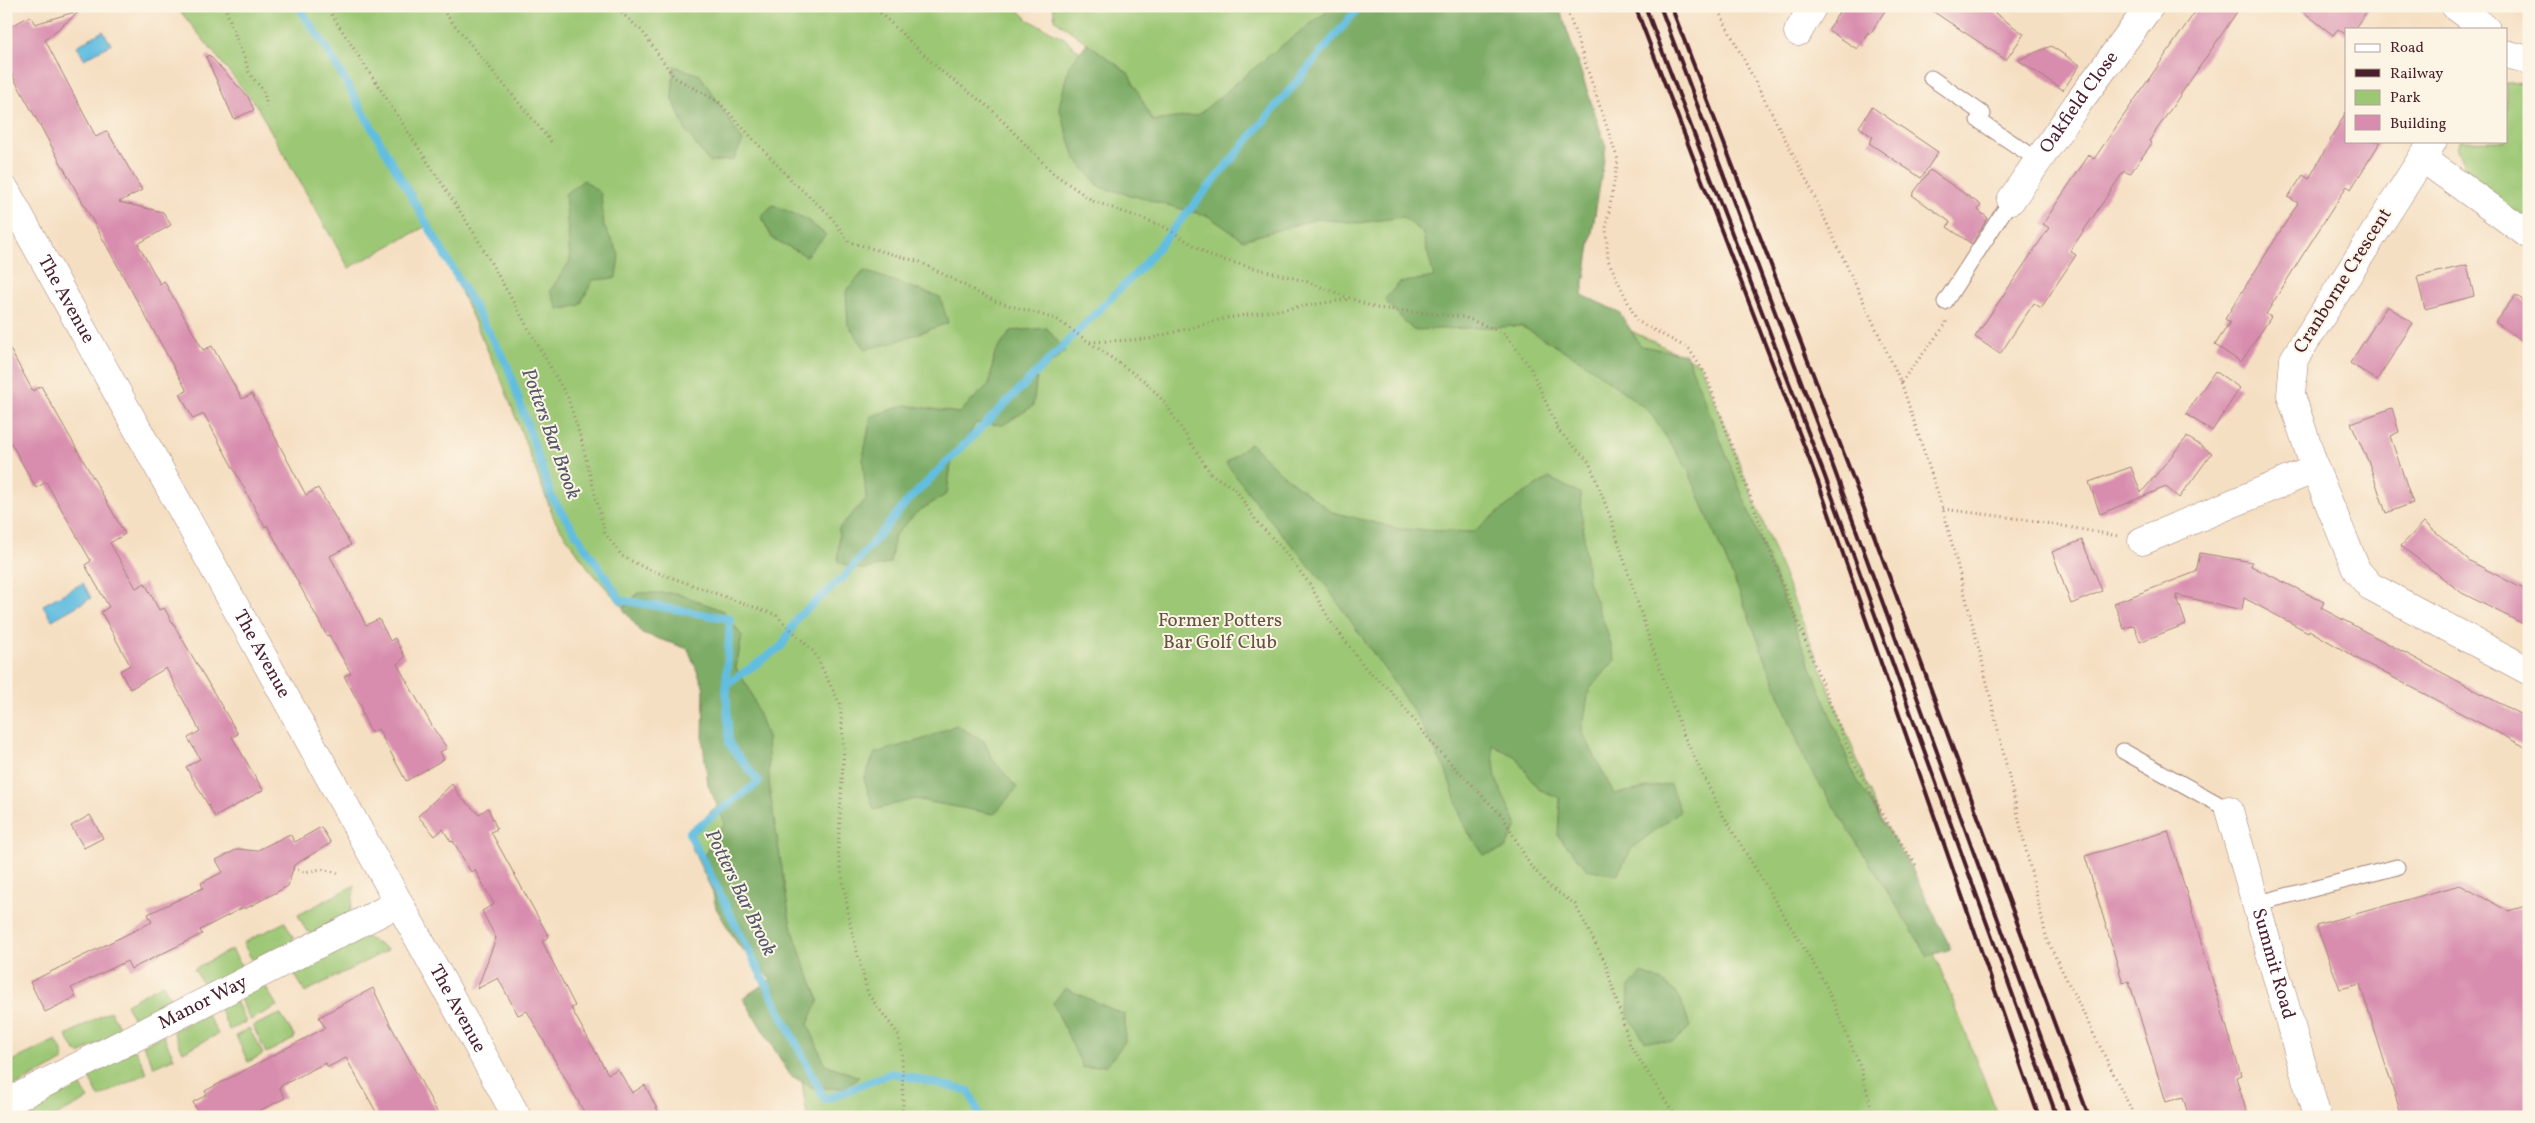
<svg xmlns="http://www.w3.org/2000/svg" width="2535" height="1123" font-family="Vollkorn,serif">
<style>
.green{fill:#9cc774;stroke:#737350}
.forest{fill:#7dac66;stroke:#646648}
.water{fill:#62bee0;stroke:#566e86}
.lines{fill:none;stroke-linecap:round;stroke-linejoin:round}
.stream{stroke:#62bee0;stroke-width:8}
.building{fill:#d88dae}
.lane-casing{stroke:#a07f76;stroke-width:17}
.street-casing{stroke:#a07f76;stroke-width:29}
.path{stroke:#a07f76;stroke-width:3;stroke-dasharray:1 4;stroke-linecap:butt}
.lane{stroke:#fff;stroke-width:15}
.street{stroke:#fff;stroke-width:28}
.rail{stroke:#4a1f2b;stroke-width:4}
.labels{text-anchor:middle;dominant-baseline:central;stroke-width:4;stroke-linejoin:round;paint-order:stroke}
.street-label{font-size:19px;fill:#4a1f2b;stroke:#fcf5e5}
.park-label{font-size:19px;fill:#635141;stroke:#fcf5e5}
.water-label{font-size:20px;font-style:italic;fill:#52576a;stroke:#fcf5e5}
</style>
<rect width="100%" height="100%" fill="#fcf5e5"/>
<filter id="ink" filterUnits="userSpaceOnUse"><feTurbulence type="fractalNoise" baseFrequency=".02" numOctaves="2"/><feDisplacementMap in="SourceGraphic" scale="10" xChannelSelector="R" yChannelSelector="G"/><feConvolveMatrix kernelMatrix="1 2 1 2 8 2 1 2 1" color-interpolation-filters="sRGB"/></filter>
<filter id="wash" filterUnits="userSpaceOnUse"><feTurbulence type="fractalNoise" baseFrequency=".0096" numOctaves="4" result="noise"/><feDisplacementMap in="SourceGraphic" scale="20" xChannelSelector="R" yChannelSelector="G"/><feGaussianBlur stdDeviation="1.12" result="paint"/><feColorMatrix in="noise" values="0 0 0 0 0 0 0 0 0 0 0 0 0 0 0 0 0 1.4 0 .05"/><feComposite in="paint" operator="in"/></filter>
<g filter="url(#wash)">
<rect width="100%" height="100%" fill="#f5dfc2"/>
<g class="green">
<path d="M176 6H1014L1029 20 1064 38 1094 64 1101 53 1055 20 1053 6H1555L1577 305 1700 364 1999 1117H807L800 1067 782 990 723 914 691 846 694 830 712 810 747 788 728 760 736 628 732 622 721 616 622 606 589 569 555 521 503 384 430 224 349 268 256 105Z"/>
<path d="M2529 82V224L2469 179 2457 149 2459 141H2506V83Z"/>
<path d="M355 885 350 913 311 934 306 930 298 915Z"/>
<path d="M285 922 293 937 292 944 258 962 252 960 243 943Z"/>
<path d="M361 936 366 937 388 950 305 992 294 973V969Z"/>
<path d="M232 949 243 969 206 989 194 969Z"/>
<path d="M163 984 174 1005 136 1024 126 1004Z"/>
<path d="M264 984 277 1006 250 1020 239 997Z"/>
<path d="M235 999 246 1022 229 1030 219 1007Z"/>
<path d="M110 1011 122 1031 79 1054 73 1048 66 1035Z"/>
<path d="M207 1014 218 1034 183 1052 173 1031Z"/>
<path d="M280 1014 294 1035V1039L266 1053 253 1026Z"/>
<path d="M249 1028 263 1054 248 1062 236 1036Z"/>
<path d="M163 1035 174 1058 154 1067 143 1045Z"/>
<path d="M56 1040 63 1053V1061L6 1091V1064Z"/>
<path d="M135 1049 147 1073 99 1097 87 1074Z"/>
<path d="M77 1078 88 1099 54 1117H6Z"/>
</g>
<g class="forest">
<path d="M1334 6H1559L1606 147 1582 295 1619 312 1641 346 1686 354 1854 775 1913 871 1951 949 1928 956 1805 761 1738 589 1688 470 1649 411 1582 361 1521 326 1413 330 1384 300 1399 283 1434 277 1422 232 1403 217 1359 223 1316 219 1243 240 1208 216 1100 187 1075 158 1059 107 1069 66 1087 43 1128 73 1153 121 1198 115 1276 50Z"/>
<path d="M674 66 700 75 743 141 733 160 709 162 686 131 672 97Z"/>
<path d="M584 180 601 194 604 226 619 254 616 278 593 280 580 305 559 310 550 291 570 261 565 194Z"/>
<path d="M773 205 806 219 826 235 806 256 772 238 761 216Z"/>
<path d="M864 271 940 297 948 323 889 344 865 349 848 324 846 291Z"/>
<path d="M1047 328 1065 351 1037 376 1033 406 1003 425 976 423 951 464 947 494 917 512 895 535 890 563 863 570 838 562 839 528 866 499 863 458 871 416 906 405 959 413 989 384 995 353 1011 331Z"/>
<path d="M1250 443 1282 474 1332 512 1399 529 1473 532 1517 498 1549 478 1580 493 1588 581 1607 631 1615 660 1589 690 1582 731 1614 794 1670 784 1680 811 1632 848 1617 875 1587 869 1558 836 1560 798 1538 789 1516 757 1492 745 1496 779 1517 826 1505 849 1484 855 1464 826 1446 771 1413 710 1324 583 1261 509 1226 463Z"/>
<path d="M638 593H676L724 611 742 636 736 668 750 690 767 737 770 792 790 921 803 961 819 1000 808 1024 825 1064 859 1077 845 1088H813L790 1075 743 998 771 979 738 945 716 908 705 854 725 823 708 785 703 744 704 688 688 649 642 633 623 609Z"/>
<path d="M956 725 984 741 993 760 1017 788 994 814 914 799 874 810 864 779 875 753 924 739Z"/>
<path d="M1642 973C1674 984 1681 995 1690 1027L1673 1042 1645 1041 1628 1016 1629 986Z"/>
<path d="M1065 988 1125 1015V1042L1107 1065 1083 1068 1053 1003Z"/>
</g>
<g class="water">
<path d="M103 31 111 44 84 59 77 46Z"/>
<path d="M83 583 91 598 52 620 43 605Z"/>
</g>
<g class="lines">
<g class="stream">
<path d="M298 6 327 49 507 364 552 498 621 600 730 619 726 685 729 744 759 782 689 833 825 1100 892 1073 969 1091 980 1117"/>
<path d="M726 685 782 646 798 617 844 577 905 504 1139 270 1360 6"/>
</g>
</g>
<g id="blocks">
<g class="building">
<path d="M1843 6H1888L1870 34 1868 32 1857 49 1828 30Z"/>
<path d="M1925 6H1985L2024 34 2006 60Z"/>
<path d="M2199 6H2241L2149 141 2152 143 2130 174 2124 171 2070 251 2076 255 2041 308 2034 303 2000 354 1975 337 2049 228 2043 224 2068 186 2089 155 2094 159Z"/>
<path d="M2296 6H2371L2354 29H2346V35L2338 29 2333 35Z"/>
<path d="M81 10 45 40 96 137 107 131 142 190 119 202 163 212 171 225 138 244 160 284 164 281 203 350 212 346 242 399 252 394 306 495 318 488 351 545 330 556 366 625 379 619 390 641 395 638 405 657 397 664 435 731 447 748 440 752 444 759 406 781 378 729 371 733 361 711 362 708 344 676 351 673 329 635 327 636 267 525 265 527 204 414 193 419 180 394 187 391 6 64V29L30 16 35 24Z"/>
<path d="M2051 46 2080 65 2063 90 2018 60Z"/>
<path d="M209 55 248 97 254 110 234 119 206 57Z"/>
<path d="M1872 107 1938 152 1921 178 1869 143 1873 137 1859 127Z"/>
<path d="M2346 112V141H2381L2351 189 2347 186 2302 256 2266 314 2271 317 2241 362 2215 345 2230 322 2225 319 2298 203 2288 197 2303 175 2309 179Z"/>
<path d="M1930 170 1981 205 1978 210 1988 218 1972 244 1947 227 1950 222 1912 195Z"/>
<path d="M2467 265 2474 296 2425 309 2417 277Z"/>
<path d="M2516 295 2529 305V345L2495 322Z"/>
<path d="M2387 306 2413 323 2377 380 2350 363Z"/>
<path d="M6 342 33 391 41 386 125 534 110 543 136 588 145 583 159 610 164 608 238 734 232 737 263 790 215 817 186 767 200 759 188 738 200 731 166 668 130 689 120 671 130 665 101 612 109 607 85 565 91 561 46 482 36 488 6 434Z"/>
<path d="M2215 371 2240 388 2212 431 2186 414Z"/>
<path d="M2392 408 2399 432 2390 436 2413 503 2386 513 2369 463 2351 423Z"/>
<path d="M2187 437 2212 453 2179 498 2166 487 2100 514 2089 482 2131 467 2141 493Z"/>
<path d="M2424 522 2470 561 2529 592V627L2462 593 2401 546Z"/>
<path d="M2082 540 2102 591 2071 604 2052 552Z"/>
<path d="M2200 553 2252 562 2251 566 2324 602 2321 608 2529 719V749L2358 659 2309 630 2308 632 2244 598 2242 610 2176 595 2186 624 2140 642 2134 625 2124 629 2114 603 2196 572Z"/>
<path d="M452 784 460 797 479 814 488 808 497 829 491 832 549 937 542 941 575 1006 571 1008 608 1074 618 1069 632 1093 645 1085 661 1117H587L527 1011 518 1015 498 978 477 989 496 938 482 911 494 904 475 870 471 872 453 841 451 842 443 829 435 836 418 816Z"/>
<path d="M90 815 103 838 84 848 71 826Z"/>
<path d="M321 827 331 843 294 865 288 886 245 909 244 907 200 930 202 934 131 969 127 961 71 988 76 997 45 1012 30 982 152 922 148 914 203 888 201 883 223 872 216 860 238 849 256 851 290 834 295 842Z"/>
<path d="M2168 831 2241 1075 2236 1077 2248 1117H2189L2183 1097 2166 1102 2129 981 2123 983 2085 856Z"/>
<path d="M2460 885 2508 911 2529 905V1117H2402L2360 984 2340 989 2316 925Z"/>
<path d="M373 988 390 1024 440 1117H379L346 1058 328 1067 325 1063 279 1087 285 1098 247 1117H200L193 1102 207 1095 205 1091 325 1028 319 1017Z"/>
</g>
</g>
</g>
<g filter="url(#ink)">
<use href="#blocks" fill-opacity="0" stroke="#a07f76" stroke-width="1"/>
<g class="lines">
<g class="lane-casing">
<g id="lane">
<path d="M1931 78 1983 114 1978 120 2038 160"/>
<path d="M1945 302 2011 200"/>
<path d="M2123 751 2229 810"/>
<path d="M2255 904 2397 867"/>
</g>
</g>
<g class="street-casing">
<g id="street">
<path d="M2455 6 2486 29"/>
<path d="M1798 32 1813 6"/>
<path d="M2506 54 2529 60"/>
<path d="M2433 141 2294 359 2291 395 2315 469 2357 571 2370 586 2529 671"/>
<path d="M2422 158 2529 235"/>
<path id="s1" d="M6 191 517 1117"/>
<path id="s2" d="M2011 200 2078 103 2150 6"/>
<path d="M2142 541 2315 469"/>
<path id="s3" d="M2229 810 2317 1117"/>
<path id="s4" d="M6 1103 399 903"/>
</g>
</g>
<g class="path">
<path d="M224 6C232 23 236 40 244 57 247 61 246 67 249 72 261 91 263 82 267 108"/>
<path d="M326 6 474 233 568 398 581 439 605 533 622 556 645 568 776 615 814 652 840 704 844 747 838 851 851 928 868 994 898 1034 902 1054 903 1107 901 1117"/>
<path d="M439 6 553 144"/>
<path d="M614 6 642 31 674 77 719 102 793 182 829 214 849 242 920 262 994 301 1056 319 1146 382 1165 403 1211 474 1235 489 1258 523 1280 546 1309 583 1329 619 1366 669 1390 690 1436 748 1503 817 1530 865 1550 887 1575 904 1605 962 1630 1045 1676 1117"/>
<path d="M873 6 940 70 990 108 1053 173 1093 201 1163 226 1212 257 1305 281 1376 308 1464 317 1505 334 1530 367 1559 431 1589 462 1610 516 1648 635 1683 734 1721 812 1825 983 1860 1066 1874 1117"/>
<path d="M1566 6 1618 160 1606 228 1608 260 1637 321 1689 349 1706 375 1771 554 1852 759 1890 827 1918 868"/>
<path d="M1716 6 1809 185 1901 382 1943 509 1982 661 2047 940 2135 1117"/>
<path d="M1090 342 1149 339 1227 318 1349 299"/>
<path d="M1901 382 1946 324V321"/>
<path d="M1943 509 2029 520 2118 536"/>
<path d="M293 869 304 872 322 869 341 874"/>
</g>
<use href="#lane" class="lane"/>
<use href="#street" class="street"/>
<g class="rail">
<path d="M1635 6 1818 482 2039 1117"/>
<path d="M1645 6 1824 474 2057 1117"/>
<path d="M1660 6 1834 469 2070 1117"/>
<path d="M1671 6 1847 462 2089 1117"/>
</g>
</g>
</g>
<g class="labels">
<g class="street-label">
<text stroke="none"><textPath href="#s2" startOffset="119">Oakfield Close</textPath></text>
<text transform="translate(2343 281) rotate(-58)">Cranborne Crescent</text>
<text stroke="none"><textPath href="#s1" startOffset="124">The Avenue</textPath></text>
<text stroke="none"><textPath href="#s1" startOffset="529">The Avenue</textPath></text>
<text stroke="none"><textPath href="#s3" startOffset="160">Summit Road</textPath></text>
<text stroke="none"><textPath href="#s4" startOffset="221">Manor Way</textPath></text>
<text stroke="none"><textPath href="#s1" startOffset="934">The Avenue</textPath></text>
</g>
<g class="park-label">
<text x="1220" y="621">Former Potters<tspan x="1220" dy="22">Bar Golf Club</tspan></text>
</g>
<g class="water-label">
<text transform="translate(550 434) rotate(70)">Potters Bar Brook</text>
<text transform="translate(740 893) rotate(64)">Potters Bar Brook</text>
</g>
</g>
<rect width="2535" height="1123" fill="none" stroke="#fcf5e5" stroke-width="25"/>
<rect x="2345" y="28" width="162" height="115" fill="#fcf5e5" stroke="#b59f9b"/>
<rect x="2355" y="44" width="25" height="8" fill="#ffffff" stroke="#b59f9b"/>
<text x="2390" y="52" font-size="15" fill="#4a1f2b">Road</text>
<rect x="2355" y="69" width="25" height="8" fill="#4a1f2b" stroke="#b59f9b"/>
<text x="2390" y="78" font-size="15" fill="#4a1f2b">Railway</text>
<rect x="2355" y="90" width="25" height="15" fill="#9cc774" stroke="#b59f9b"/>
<text x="2390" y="102" font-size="15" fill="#4a1f2b">Park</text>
<rect x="2355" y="115" width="25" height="15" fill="#d88dae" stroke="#b59f9b"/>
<text x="2390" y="128" font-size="15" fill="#4a1f2b">Building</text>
</svg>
